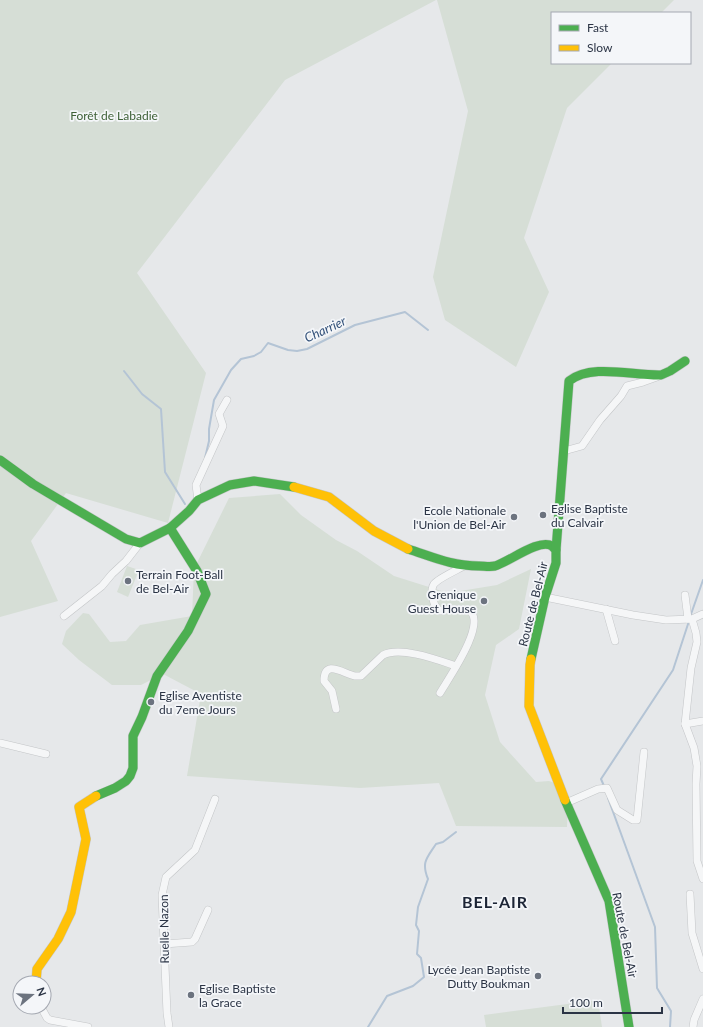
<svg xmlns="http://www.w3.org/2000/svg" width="703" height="1027" font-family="Lato,sans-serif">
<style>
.green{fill:#d6ded6}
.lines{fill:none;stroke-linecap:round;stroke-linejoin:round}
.stream{stroke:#b4c4d5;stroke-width:2}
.street-casing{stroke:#c4c6c8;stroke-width:8}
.fast-casing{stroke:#c4c6c8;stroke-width:10}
.slow-casing{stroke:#c4c6c8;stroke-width:10}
.street{stroke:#f5f6f7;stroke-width:7}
.fast{stroke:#4caf50;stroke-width:9}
.slow{stroke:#ffc107;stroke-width:9}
.poi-dot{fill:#6c737f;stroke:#f4f6f9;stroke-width:1.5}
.labels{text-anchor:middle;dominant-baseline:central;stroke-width:3.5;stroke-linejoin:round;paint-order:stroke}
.park-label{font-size:12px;fill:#3f6138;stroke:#f4f6f9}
.poi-label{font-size:12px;fill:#2b3445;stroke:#f4f6f9;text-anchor:start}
.street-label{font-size:12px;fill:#2b3445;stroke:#f4f6f9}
.water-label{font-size:13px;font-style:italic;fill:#34527a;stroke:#f4f6f9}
.district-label{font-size:16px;font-weight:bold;letter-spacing:1px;fill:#1d2536;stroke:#f4f6f9}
</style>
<rect width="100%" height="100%" fill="#e6e8ea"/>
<g class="green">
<path d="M0 0H436L285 80 137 273 206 373 168 523 66 493 31 541 58 601 0 617Z"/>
<path d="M437 0H674L661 13H552V63H612L567 108 524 238 549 292 516 367 445 320 433 277 468 111Z"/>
<path d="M280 494 301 515 336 540 357 551 394 576 448 593 497 585 531 569 519 629 496 645 485 695 500 742 536 782 549 781 560 785 568 797 567 827 456 826 439 783 360 788 187 776 201 694 163 674 141 685H112L79 660 62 644 66 631 83 613 89 614 110 642 126 641 140 625 192 616 194 569 229 498Z"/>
<path d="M127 566 139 570 128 597 117 592Z"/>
<path d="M598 1000 602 1027H486L484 1015Z"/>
</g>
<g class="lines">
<g class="stream">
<path d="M124 371 142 394 161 409 165 472 185 504"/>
<path d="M205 458 209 441V429L214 400 231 370 241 359 254 356 261 352 268 343 288 350 297 351 307 349 355 325 405 312 428 330"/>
<path d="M690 617 703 580"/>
<path d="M604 786 601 779 673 670 689 621"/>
<path d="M608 798 655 927 657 988 671 1011 670 1027"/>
<path d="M368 1027 387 996 413 986 424 977 421 958 417 954 419 931 416 925 418 907 428 879C421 862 427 858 436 844L443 842 456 832"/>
</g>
<g class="street-casing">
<g id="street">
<path d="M564 451 582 446 600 420 621 396 627 386 643 382 657 377"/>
<path d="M198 500 196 485 223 426 219 414 227 400"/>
<path d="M685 595 688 619"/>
<path d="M545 597 633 615 666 620 692 619 703 614"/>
<path d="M606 609 615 641"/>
<path d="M64 616 102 586 112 574 126 561 140 543"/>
<path d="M692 619 696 633 697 642 691 668 685 724 694 748 697 766 696 784 697 861 703 879"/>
<path d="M440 693C448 679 488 623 469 610L453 609 440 611C435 607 433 603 433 597 432 593 431 588 434 584 439 578 457 570 464 566"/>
<path d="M336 709 332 691 324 681C324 658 344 674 355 676 357 676 359 676 361 676L383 655C401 646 438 660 456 666"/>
<path d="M685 724 703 721"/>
<path d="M0 743 46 754"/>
<path d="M566 803 598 789 607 788 617 810 633 820H637L644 752"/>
<path d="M690 894 692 933 703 969"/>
<path d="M164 944 192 942 195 939 208 910"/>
<path d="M41 1007 47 1018 50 1020 88 1027"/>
<path d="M169 1027 167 1013 162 895 166 877 195 850 215 799"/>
<path d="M693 1027 694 1020 703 999"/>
</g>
</g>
<g class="fast-casing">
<g id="fast">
<path d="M0 460 33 484 126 539 140 543 170 528 189 511 198 500 230 485 254 481 294 487"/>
<path d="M408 549C433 557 452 566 479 566 484 566 490 567 495 566 509 562 539 538 552 546 553 547 555 549 556 550V563L545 597 531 659"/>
<path d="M556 550 569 381C592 363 633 376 661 375L670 371 685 361"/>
<path d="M96 796 115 788 126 781 130 776 133 768V736L142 717 157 676 188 631 206 594 197 571 170 528"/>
<path d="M565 800 609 901 629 1027"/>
</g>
</g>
<g class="slow-casing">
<g id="slow">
<path d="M294 487 329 497 374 531 408 549"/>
<path d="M531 659 530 665 529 706 565 800"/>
<path d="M36 983 37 969 58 939 71 912 86 839 79 807 96 796"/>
</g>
</g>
<use href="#street" class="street"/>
<use href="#fast" class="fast"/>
<use href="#slow" class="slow"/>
</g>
<g class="poi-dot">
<circle cx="543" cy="515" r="4"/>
<circle cx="514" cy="517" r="4"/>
<circle cx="128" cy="581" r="4"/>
<circle cx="484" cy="601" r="4"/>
<circle cx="151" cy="702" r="4"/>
<circle cx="538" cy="976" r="4"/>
<circle cx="191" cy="995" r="4"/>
</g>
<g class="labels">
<g class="park-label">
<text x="114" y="115">Forêt de Labadie</text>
</g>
<g class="poi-label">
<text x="551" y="508">Eglise Baptiste<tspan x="551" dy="14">du Calvair</tspan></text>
<text x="506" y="510" text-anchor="end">Ecole Nationale<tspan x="506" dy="14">l'Union de Bel-Air</tspan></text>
<text x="136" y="574">Terrain Foot-Ball<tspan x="136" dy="14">de Bel-Air</tspan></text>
<text x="476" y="594" text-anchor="end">Grenique<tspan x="476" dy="14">Guest House</tspan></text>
<text x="159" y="695">Eglise Aventiste<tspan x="159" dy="14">du 7eme Jours</tspan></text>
<text x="530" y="969" text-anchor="end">Lycée Jean Baptiste<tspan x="530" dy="14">Dutty Boukman</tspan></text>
<text x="199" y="988">Eglise Baptiste<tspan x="199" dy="14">la Grace</tspan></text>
</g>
<g class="street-label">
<text transform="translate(533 604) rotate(-76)">Route de Bel-Air</text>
<text transform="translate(164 929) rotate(-91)">Ruelle Nazon</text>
<text transform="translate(625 935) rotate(79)">Route de Bel-Air</text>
</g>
<g class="water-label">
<text transform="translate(325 329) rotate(-25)">Charrier</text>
</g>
<g class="district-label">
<text x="495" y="901">BEL-AIR</text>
</g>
</g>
<rect x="551" y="12" width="140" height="52" fill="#f4f6f9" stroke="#a4a8b1"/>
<rect x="559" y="25" width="20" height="6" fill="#4caf50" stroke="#a4a8b1"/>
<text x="587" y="32" font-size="12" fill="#2b3445">Fast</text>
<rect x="559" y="45" width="20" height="6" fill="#ffc107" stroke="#a4a8b1"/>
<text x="587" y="52" font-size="12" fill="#2b3445">Slow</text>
<g transform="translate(32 995) rotate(71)"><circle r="19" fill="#f4f6f9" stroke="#a4a8b1"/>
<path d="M0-3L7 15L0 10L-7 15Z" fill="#6c737f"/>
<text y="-6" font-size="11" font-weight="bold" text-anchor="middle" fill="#2b3445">N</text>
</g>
<path d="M563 1007v6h99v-6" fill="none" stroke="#2b3445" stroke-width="2"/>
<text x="569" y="1007" font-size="12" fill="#2b3445" stroke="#f4f6f9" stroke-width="3" paint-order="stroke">100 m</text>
</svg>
